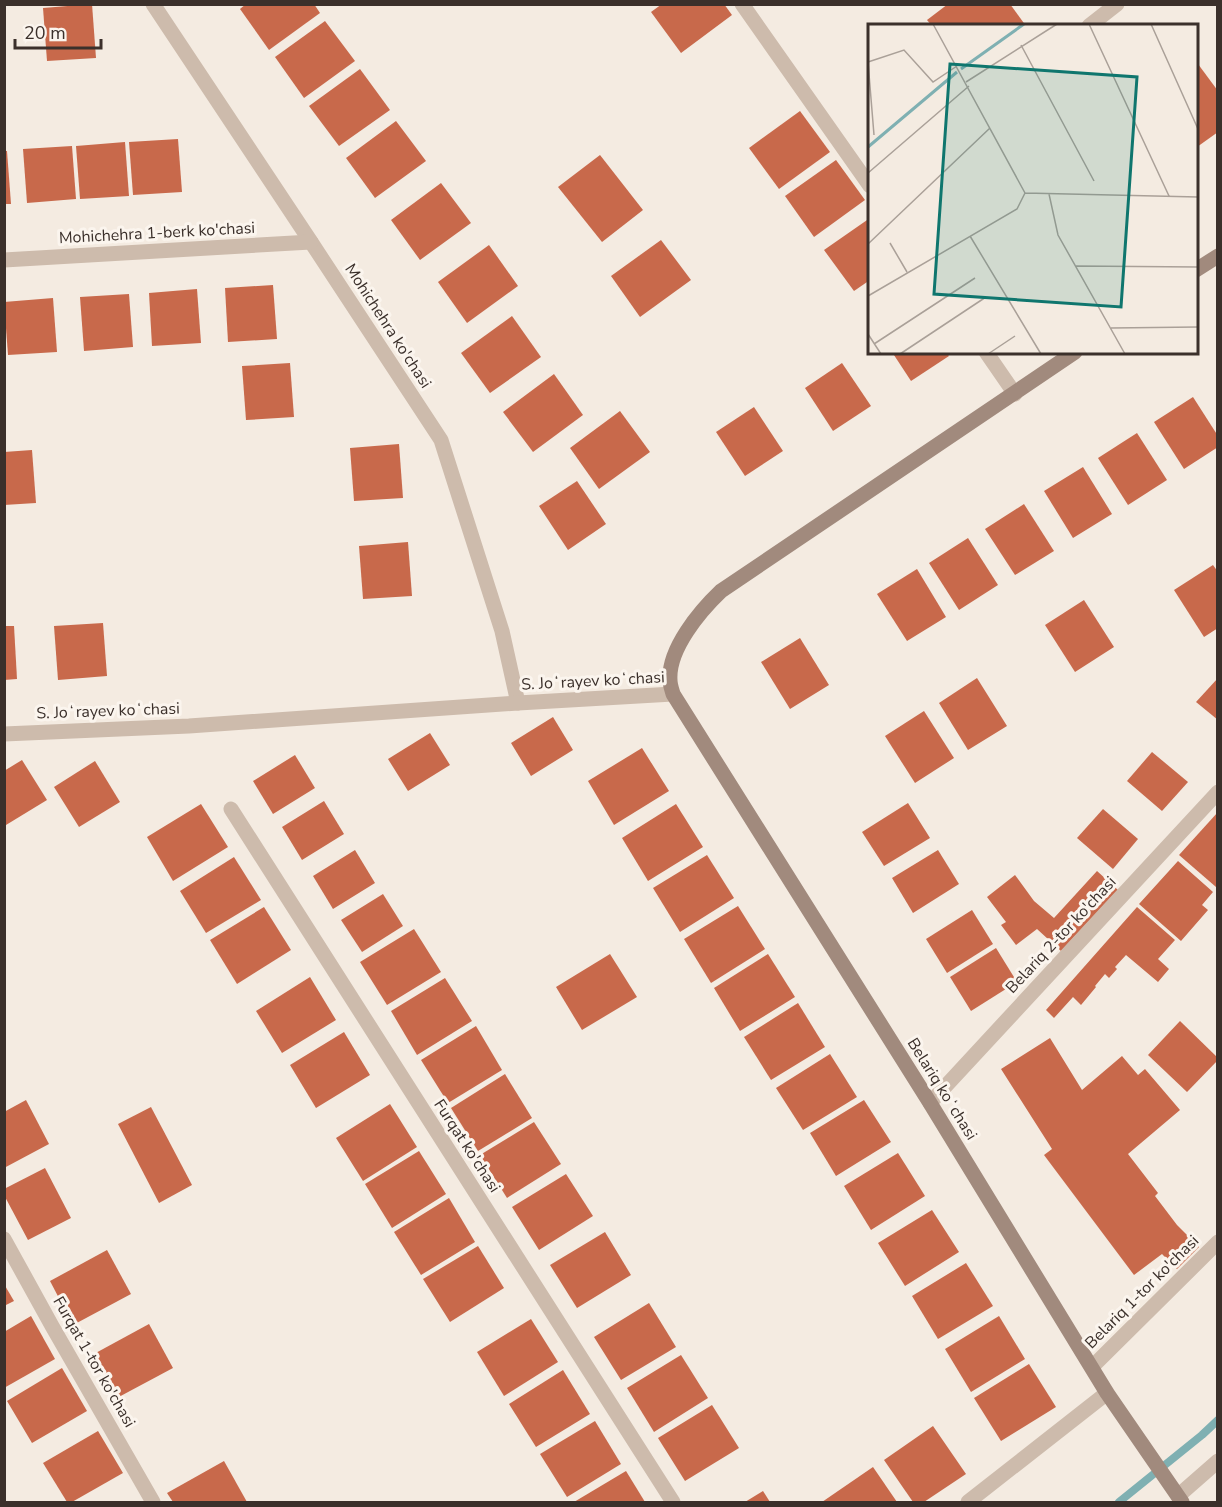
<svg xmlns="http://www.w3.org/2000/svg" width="1222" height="1507" font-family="'Nunito Sans',sans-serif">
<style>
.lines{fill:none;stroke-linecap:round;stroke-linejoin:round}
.stream{stroke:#7fb0b2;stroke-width:8}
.building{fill:#c8694b}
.street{stroke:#cdbbac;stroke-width:15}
.secondary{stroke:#a18a7d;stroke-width:15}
.labels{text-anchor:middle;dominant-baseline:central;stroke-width:6;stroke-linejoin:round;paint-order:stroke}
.street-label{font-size:16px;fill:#3b302b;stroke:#fbf5ee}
.inset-river{fill:none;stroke:#7fb0b2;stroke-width:3}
.inset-road{fill:none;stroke:#aaa098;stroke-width:1.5}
.view{fill:#0f766e;fill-opacity:0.15;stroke:#0f766e;stroke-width:3}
.inset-edge{fill:none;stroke:#3b302b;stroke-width:3}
</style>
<rect width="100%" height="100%" fill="#f4ebe1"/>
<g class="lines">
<path class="stream" d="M1119 1502 1202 1435 1218 1420"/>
</g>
<g class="building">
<path d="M92 4 96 58 47 61 43 8Z"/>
<path d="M246 4H314L320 13 269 50 240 9Z"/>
<path d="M662 4H724L732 15 681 53 651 12Z"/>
<path d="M948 4H1010L1026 26H932L927 20Z"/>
<path d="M325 21 355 61 304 98 275 57Z"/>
<path d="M1198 64 1218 91V132L1197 147V66Z"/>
<path d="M360 69 390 110 339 146 309 106Z"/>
<path d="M800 111 830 152 779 189 749 148Z"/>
<path d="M396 121 426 161 375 198 346 158Z"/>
<path d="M178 139 182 192 133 195 129 142Z"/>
<path d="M125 142 129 196 80 199 76 146Z"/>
<path d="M72 146 76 199 27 203 23 149Z"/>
<path d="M4 151H7L11 204H4Z"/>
<path d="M600 155 643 210 602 242 558 187Z"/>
<path d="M836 160 865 200 814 237 785 196Z"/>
<path d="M441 183 471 223 420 260 391 220Z"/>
<path d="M870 218V280L854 291 824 250Z"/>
<path d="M661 240 691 280 640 317 611 276Z"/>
<path d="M489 245 518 286 467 323 438 282Z"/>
<path d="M273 285 277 339 228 342 225 288Z"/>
<path d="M197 289 201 343 152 346 149 293Z"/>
<path d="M129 294 133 347 84 351 80 297Z"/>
<path d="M53 298 57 352 8 355 4 302Z"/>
<path d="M512 316 541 357 490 393 461 353Z"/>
<path d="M892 352H946L949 356 911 381Z"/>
<path d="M290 363 294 417 246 420 242 366Z"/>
<path d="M842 363 871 406 833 431 805 388Z"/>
<path d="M554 374 583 415 533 452 503 412Z"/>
<path d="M1193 397 1218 436V447L1184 469 1154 422Z"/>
<path d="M754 407 783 451 745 476 716 432Z"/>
<path d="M620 411 650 452 599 489 570 448Z"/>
<path d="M1137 433 1167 480 1128 505 1098 458Z"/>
<path d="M399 444 403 498 354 501 350 448Z"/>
<path d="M32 450 36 503 4 505V452Z"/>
<path d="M1083 467 1112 514 1073 538 1044 491Z"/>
<path d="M577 481 606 524 568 550 539 506Z"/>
<path d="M1024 504 1054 551 1015 575 985 529Z"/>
<path d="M968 538 998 585 959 610 929 563Z"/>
<path d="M408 542 412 596 363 599 359 546Z"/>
<path d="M1213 565 1218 572V628L1204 637 1174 590Z"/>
<path d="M917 569 946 617 907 641 877 594Z"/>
<path d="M1084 600 1114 647 1075 672 1045 625Z"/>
<path d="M103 623 107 676 58 680 54 626Z"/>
<path d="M4 626H14L17 679 4 680Z"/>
<path d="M800 638 829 685 790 709 761 662Z"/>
<path d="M977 678 1007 726 968 750 939 703Z"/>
<path d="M1218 678V720L1196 702Z"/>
<path d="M924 711 954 758 915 783 885 736Z"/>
<path d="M553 717 573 750 531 776 511 743Z"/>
<path d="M430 733 450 765 408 791 388 759Z"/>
<path d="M642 748 669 791 614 825 588 781Z"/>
<path d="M1152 752 1188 782 1162 811 1127 781Z"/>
<path d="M295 755 315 788 273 814 253 781Z"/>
<path d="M22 760 47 800 6 825 4 822V771Z"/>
<path d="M95 761 120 802 79 827 54 787Z"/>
<path d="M324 801 344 834 302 860 282 827Z"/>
<path d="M908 803 930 838 884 866 862 832Z"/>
<path d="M201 804 228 847 173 881 147 837Z"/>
<path d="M676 804 703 847 648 881 622 838Z"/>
<path d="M1103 809 1138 839 1113 869 1077 838Z"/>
<path d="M1218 812V885L1216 887 1179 855Z"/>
<path d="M355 850 375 883 333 909 313 876Z"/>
<path d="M938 850 959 884 913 913 892 878Z"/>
<path d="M707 855 734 898 680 932 653 888Z"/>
<path d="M234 857 261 900 206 933 180 891Z"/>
<path d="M1178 861 1213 892 1202 905 1208 910 1181 941 1139 904Z"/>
<path d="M1097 871 1118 890 1061 951 1037 929 1016 945 1001 925 1006 922 987 897 1015 875 1034 901 1054 918Z"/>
<path d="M383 894 403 926 362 952 341 920Z"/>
<path d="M738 906 765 949 711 983 684 939Z"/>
<path d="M264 907 291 950 237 984 210 940Z"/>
<path d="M1137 907 1175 940 1158 959 1169 969 1158 982 1126 955 1115 967 1117 969 1109 978 1105 974 1095 986 1096 987 1081 1005 1073 997 1054 1018 1046 1010Z"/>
<path d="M972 910 993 944 947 973 926 939Z"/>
<path d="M414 929 441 972 387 1005 360 962Z"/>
<path d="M996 948 1017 982 971 1011 950 977Z"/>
<path d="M610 954 637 997 582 1030 556 987Z"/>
<path d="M768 954 795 997 740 1031 714 988Z"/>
<path d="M310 977 336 1020 282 1053 256 1011Z"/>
<path d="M445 978 472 1021 417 1055 391 1011Z"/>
<path d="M798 1003 825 1047 771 1080 744 1037Z"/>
<path d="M1180 1021 1218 1058V1060L1187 1092 1148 1055Z"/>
<path d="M476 1026 502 1070 448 1103 421 1060Z"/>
<path d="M344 1032 370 1075 316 1108 290 1065Z"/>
<path d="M1050 1038 1082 1090 1122 1056 1138 1075 1145 1069 1180 1110 1128 1154 1158 1193 1155 1196 1177 1225 1199 1247 1177 1269 1162 1254 1134 1275 1044 1155 1052 1149 1001 1069Z"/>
<path d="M830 1054 857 1097 803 1130 776 1088Z"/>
<path d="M505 1074 532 1118 478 1151 451 1108Z"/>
<path d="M26 1100 49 1144 4 1168V1112Z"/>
<path d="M864 1100 891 1142 836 1176 810 1133Z"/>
<path d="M390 1104 417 1147 363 1181 336 1138Z"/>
<path d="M151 1107 192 1185 159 1203 118 1124Z"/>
<path d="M534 1122 561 1164 507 1198 480 1155Z"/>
<path d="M419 1151 446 1194 392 1228 365 1184Z"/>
<path d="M898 1153 925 1196 871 1230 844 1186Z"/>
<path d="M45 1168 71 1218 28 1240 4 1195V1189Z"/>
<path d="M566 1174 593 1216 539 1250 512 1207Z"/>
<path d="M449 1198 475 1242 421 1275 394 1232Z"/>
<path d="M932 1210 959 1252 905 1286 878 1243Z"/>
<path d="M605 1232 631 1275 577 1308 550 1265Z"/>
<path d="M478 1246 504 1288 450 1322 423 1279Z"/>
<path d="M107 1250 131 1294 73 1325 50 1281Z"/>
<path d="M966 1263 993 1306 938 1339 912 1296Z"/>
<path d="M4 1284 14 1301 4 1306Z"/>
<path d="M649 1303 676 1347 621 1380 594 1337Z"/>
<path d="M31 1316 55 1359 4 1388V1332Z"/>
<path d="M999 1316 1025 1359 971 1392 945 1349Z"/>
<path d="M531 1319 558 1362 504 1396 477 1352Z"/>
<path d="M149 1324 173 1368 115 1399 92 1355Z"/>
<path d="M681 1355 708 1398 654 1432 627 1388Z"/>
<path d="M1029 1364 1056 1407 1001 1441 974 1398Z"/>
<path d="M62 1368 87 1411 32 1443 7 1401Z"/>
<path d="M563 1370 590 1414 536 1447 509 1404Z"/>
<path d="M712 1405 739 1448 685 1481 658 1438Z"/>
<path d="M595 1421 621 1464 567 1497 540 1454Z"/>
<path d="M933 1426 966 1474 924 1502H913L884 1460Z"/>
<path d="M98 1431 123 1473 72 1502H67L43 1463Z"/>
<path d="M224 1461 247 1502H173L167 1493Z"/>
<path d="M873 1467 897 1502H822Z"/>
<path d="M626 1471 645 1502H574Z"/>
<path d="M763 1491 770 1502H745Z"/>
</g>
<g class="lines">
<g class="street">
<path d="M153 4 311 242 441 440 502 631 518 703"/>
<path d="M742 4 870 186"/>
<path d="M1089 26 1117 4"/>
<path d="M4 260 311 242"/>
<path d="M986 352 1015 394"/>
<path d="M4 734 189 726 518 703 673 694"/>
<path d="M231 809 673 1502"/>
<path d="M930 1103 1218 792"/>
<path d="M4 1239 52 1326 153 1502"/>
<path d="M1092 1367 1218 1242"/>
<path d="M1178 1496 1218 1461"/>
<path d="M968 1502 1107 1393"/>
</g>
<g class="secondary">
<path d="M1196 270 1218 256"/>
<path d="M1075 352 721 591C700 611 668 649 670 680 670 685 672 690 673 694L930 1103 1107 1393 1182 1502"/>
</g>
</g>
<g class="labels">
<g class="street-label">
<text transform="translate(157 233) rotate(-3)">Mohichehra 1-berk ko'chasi</text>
<text transform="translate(388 326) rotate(57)">Mohichehra ko'chasi</text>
<text transform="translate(593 681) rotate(-3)">S. Joʻrayev koʻchasi</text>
<text transform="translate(108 711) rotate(-2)">S. Joʻrayev koʻchasi</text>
<text transform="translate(1061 935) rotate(-47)">Belariq 2-tor ko'chasi</text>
<text transform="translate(942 1089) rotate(58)">Belariq koʻchasi</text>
<text transform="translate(467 1146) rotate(57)">Furqat ko'chasi</text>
<text transform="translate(1142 1292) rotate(-45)">Belariq 1-tor ko'chasi</text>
<text transform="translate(94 1362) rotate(60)">Furqat 1-tor ko'chasi</text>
</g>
</g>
<g transform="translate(868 24)">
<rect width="330" height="330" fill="#f4ebe1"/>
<path class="inset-river" d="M93 45 156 0M0 123 89 48"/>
<path class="inset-road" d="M65 0 157 169M221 0 301 172M283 0 330 105M153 21 226 157M0 38 36 26 65 58 89 42M0 38 6 111M98 58 189 0M0 149 101 62M157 169 330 173M181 170 190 211 257 330M102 212 173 330M22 219 39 248M0 220 122 104M208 242 330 243M0 272 149 185 157 169M243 304 330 303M0 310 13 330M6 320 107 254M32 330 118 273M120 330 147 312"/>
<path class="view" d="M82 40 269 53 253 283 66 270Z"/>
<rect width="330" height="330" class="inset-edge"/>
</g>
<rect width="1222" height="1507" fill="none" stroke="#3b302b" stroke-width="12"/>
<path d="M15 39v9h86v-9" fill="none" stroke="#3b302b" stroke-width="3"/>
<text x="24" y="39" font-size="18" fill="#3b302b" stroke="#fbf5ee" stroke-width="4.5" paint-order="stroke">20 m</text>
</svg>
